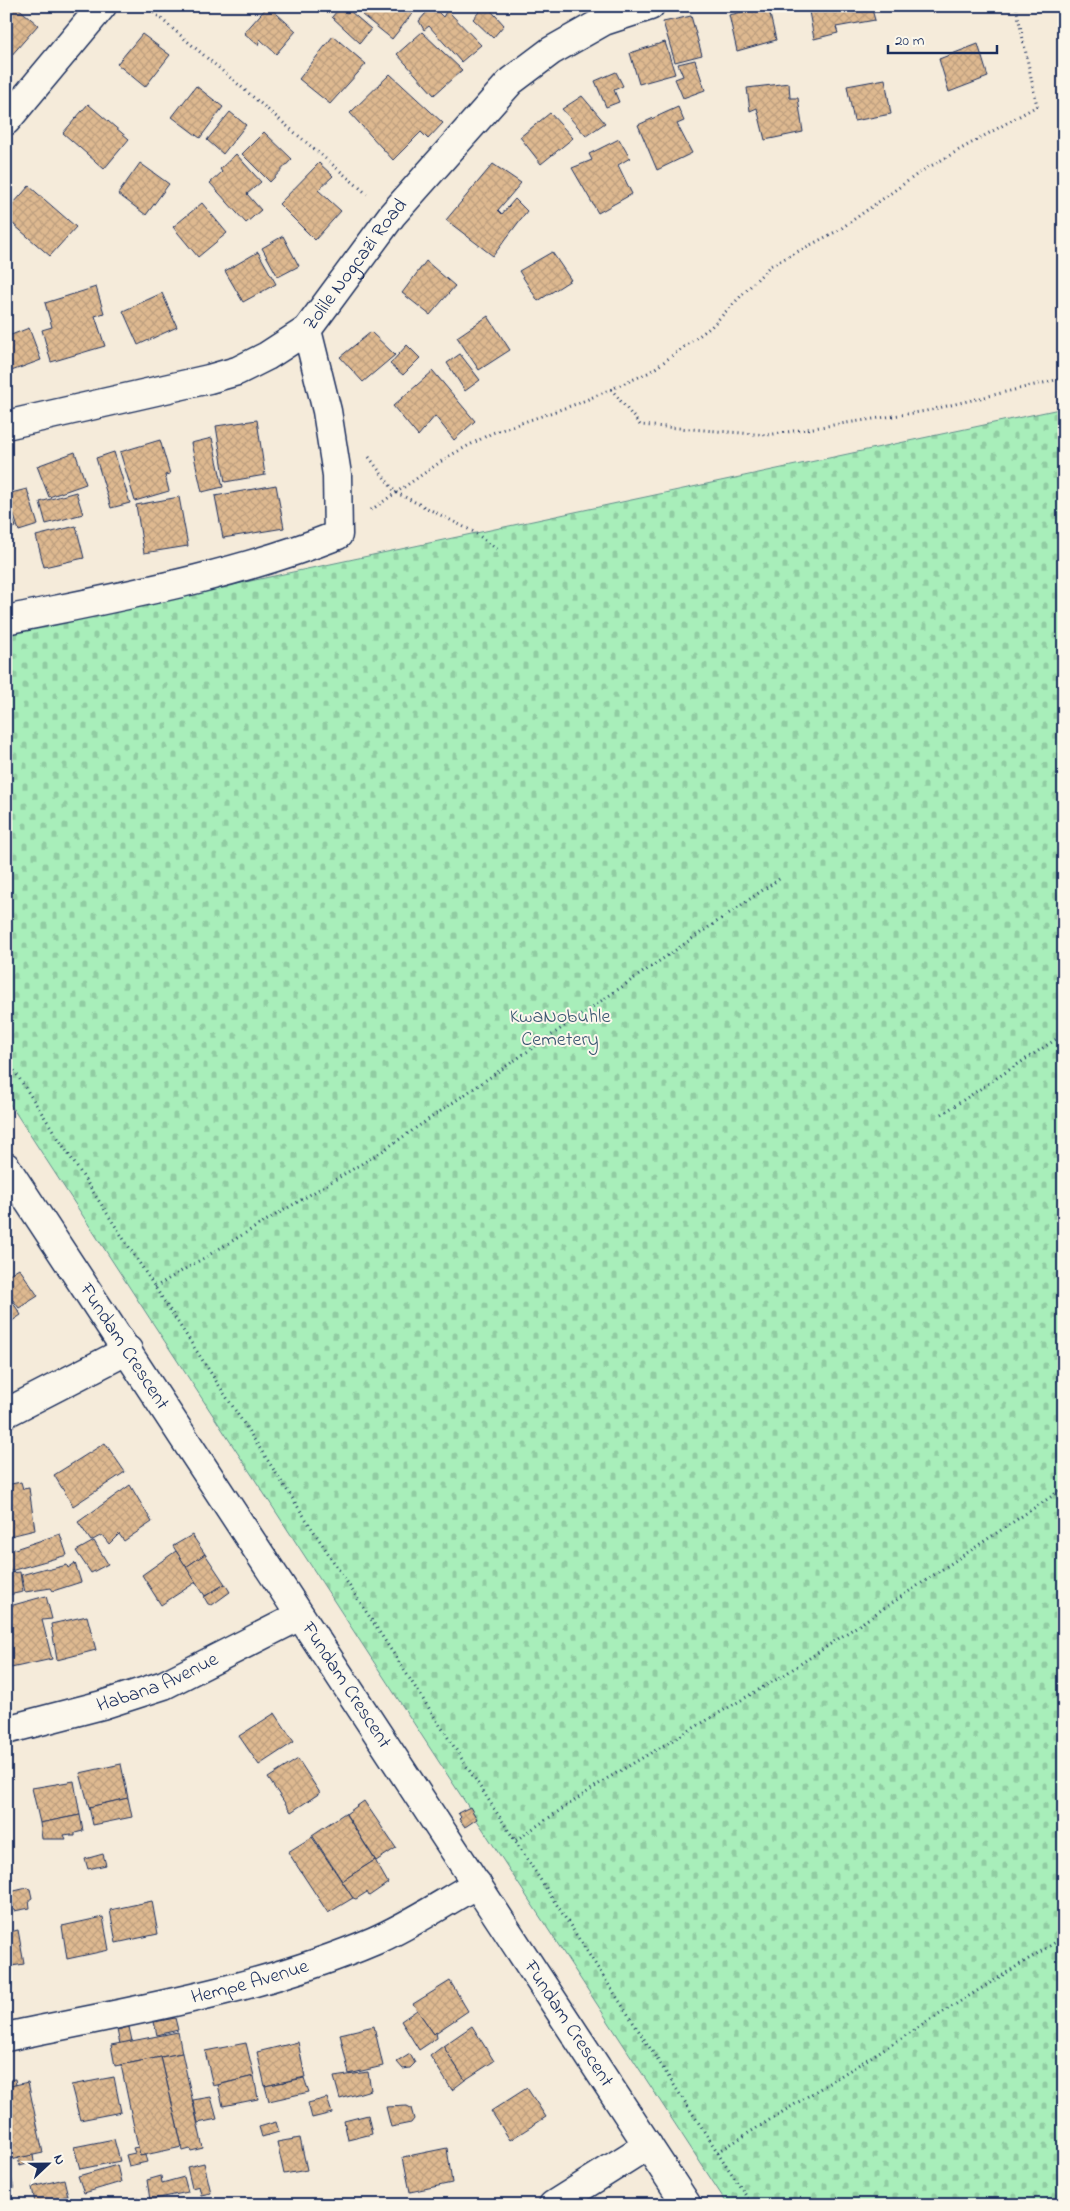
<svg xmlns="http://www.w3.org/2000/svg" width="1070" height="2211" font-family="'Indie Flower',sans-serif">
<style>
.cemetery{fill:url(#cemetery-stones);stroke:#628e8c}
.building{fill:url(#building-cross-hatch);stroke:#1b2f5e}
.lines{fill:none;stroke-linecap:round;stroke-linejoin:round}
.street-casing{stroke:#1b2f5e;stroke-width:31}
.path{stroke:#1b2f5e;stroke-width:3;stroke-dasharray:1 4;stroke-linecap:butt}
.street{stroke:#fbf7ec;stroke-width:28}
.labels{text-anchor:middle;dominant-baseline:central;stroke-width:4;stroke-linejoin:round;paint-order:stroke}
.street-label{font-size:20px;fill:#1b2f5e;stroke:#fbf7ec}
.park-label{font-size:20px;fill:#375570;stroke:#fbf7ec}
</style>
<defs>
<pattern id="cemetery-stones" width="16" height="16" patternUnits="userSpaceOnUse" patternTransform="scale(1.25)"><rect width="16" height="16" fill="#a8eeba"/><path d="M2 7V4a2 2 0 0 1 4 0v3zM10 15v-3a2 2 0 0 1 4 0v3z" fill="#90cca2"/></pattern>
<pattern id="building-cross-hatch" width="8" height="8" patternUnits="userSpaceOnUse" patternTransform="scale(1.25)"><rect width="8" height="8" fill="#deb990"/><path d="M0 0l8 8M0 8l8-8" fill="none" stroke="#be9f7f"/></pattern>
</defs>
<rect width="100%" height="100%" fill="#f5ebda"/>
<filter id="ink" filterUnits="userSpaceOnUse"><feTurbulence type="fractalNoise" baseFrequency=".02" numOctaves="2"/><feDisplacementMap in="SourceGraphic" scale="10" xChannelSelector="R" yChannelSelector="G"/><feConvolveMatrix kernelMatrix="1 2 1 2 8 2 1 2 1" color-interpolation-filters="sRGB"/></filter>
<g filter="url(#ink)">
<path class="cemetery" d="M1064 408V2205H728L6 1098V633Z"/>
<g class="building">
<path d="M6 6H16L38 25 10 57 6 53Z"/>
<path d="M49 6H60L56 12Z"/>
<path d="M268 6 296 31 276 54 260 39 258 45 244 33Z"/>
<path d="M341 6H344L371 29 360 43 332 17Z"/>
<path d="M370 6H403L412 14 392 39 362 15Z"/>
<path d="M432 6 443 17 447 10 481 45 461 62 429 26 424 30 419 21Z"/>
<path d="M484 6H487L504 25 493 38 473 19Z"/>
<path d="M768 6 776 40 737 51 729 15Z"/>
<path d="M808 6H871L875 20 836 27 838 33 814 39Z"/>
<path d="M691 16 702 55 675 62 663 22Z"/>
<path d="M422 32 462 70 434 95 397 54Z"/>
<path d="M142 34 170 55 145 87 117 64Z"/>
<path d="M333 36 366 64 330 104 299 79Z"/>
<path d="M665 42 675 74 639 84 630 53Z"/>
<path d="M978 44 988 77 949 92 939 59Z"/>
<path d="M695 60 705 90 683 98 675 79 683 76 678 64Z"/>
<path d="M616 72 623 86 614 90 619 102 606 107 595 81Z"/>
<path d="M390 74 443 123 428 139 421 132 393 160 350 113Z"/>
<path d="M885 79 891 114 854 121 847 86Z"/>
<path d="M789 83 790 98H798L803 132 765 140 757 108 750 111 747 88Z"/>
<path d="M196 86 223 107 200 138 172 117Z"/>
<path d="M582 96 605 123 586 136 562 109Z"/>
<path d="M88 104 129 139 104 169 63 133Z"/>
<path d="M678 107 684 121 677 124 692 153 657 170 638 125Z"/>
<path d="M230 112 246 125 223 154 207 140Z"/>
<path d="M550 113 573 138 541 164 520 137Z"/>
<path d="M264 132 292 159 270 182 242 154Z"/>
<path d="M619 139 630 158 618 165 632 194 598 213 572 168 592 160 589 154Z"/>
<path d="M236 154 261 182 247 194 261 210 246 223 210 183 222 172 220 169Z"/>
<path d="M140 163 169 184 146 215 118 194Z"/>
<path d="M319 163 333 176 318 190 341 211 315 240 279 204Z"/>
<path d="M493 164 521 183 498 210 502 214 515 199 527 211 493 256 446 220Z"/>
<path d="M29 186 76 227 50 256 6 218V212Z"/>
<path d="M202 203 227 233 198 257 173 227Z"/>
<path d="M283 236 299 266 278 277 262 248Z"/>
<path d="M258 252 276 284 243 302 225 271Z"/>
<path d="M552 252 571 280 538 301 519 271Z"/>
<path d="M426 261 455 286 430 315 402 293Z"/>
<path d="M96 287 104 313 95 316 105 346 51 362 42 330 52 327 45 303Z"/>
<path d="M162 293 177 327 138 345 123 311Z"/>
<path d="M488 316 510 350 479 370 457 337Z"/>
<path d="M29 328 41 360 6 373V337Z"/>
<path d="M371 332 395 355 363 382 340 357Z"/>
<path d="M407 345 420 358 403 375 390 364Z"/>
<path d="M460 354 480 380 465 391 447 363Z"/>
<path d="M433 371 475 421 454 440 435 416 418 436 393 406Z"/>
<path d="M257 420 265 475 225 482 216 426Z"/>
<path d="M212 438 223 487 202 492 191 443Z"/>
<path d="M160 440 170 474 165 475 169 491 135 501 120 452Z"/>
<path d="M75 452 86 484 49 497 37 466Z"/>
<path d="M114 452 130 503 111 508 96 458Z"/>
<path d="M276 485 284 528 223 538 215 496Z"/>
<path d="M27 489 38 525 19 531 7 494Z"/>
<path d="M76 492 83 514 46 524 40 502Z"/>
<path d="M179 497 188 546 144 553 136 505Z"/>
<path d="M6 499 16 527 6 530Z"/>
<path d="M76 526 84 558 44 567 36 536Z"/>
<path d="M19 1268 38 1296 19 1308 6 1291V1276Z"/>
<path d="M6 1292 21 1315 6 1325Z"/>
<path d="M105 1443 125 1472 73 1506 54 1475Z"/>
<path d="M21 1482 23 1489 29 1488 35 1530 6 1537V1485Z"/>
<path d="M130 1485 152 1522 124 1541 119 1534 109 1544 102 1535 91 1541 78 1522Z"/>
<path d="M60 1534 67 1555 7 1572 6 1552Z"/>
<path d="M192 1535 205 1554 186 1567 173 1546Z"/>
<path d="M94 1541 108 1564 91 1573 76 1551Z"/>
<path d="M176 1551 196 1582 161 1605 142 1575Z"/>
<path d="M205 1554 225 1584 205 1596 186 1567Z"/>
<path d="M75 1563 81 1582 53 1591 51 1588 25 1592 21 1575 46 1568 47 1570 67 1565 68 1568Z"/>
<path d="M20 1572 23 1592 8 1595 6 1573Z"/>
<path d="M225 1584 230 1592 212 1605 208 1604 204 1597Z"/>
<path d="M46 1596 52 1619 42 1620 52 1659 11 1668 6 1648V1607Z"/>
<path d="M87 1616 96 1650 57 1660 51 1624Z"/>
<path d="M275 1713 294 1742 259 1765 239 1736Z"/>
<path d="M298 1759 320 1793 291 1812 268 1778Z"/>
<path d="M121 1764 128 1798 89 1807 80 1773Z"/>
<path d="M74 1781 80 1815 40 1823 32 1788Z"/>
<path d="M128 1798 132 1817 93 1825 89 1807Z"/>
<path d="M364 1801 396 1848 376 1861 346 1814Z"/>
<path d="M470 1807 477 1819 465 1827 459 1819 461 1817 458 1813Z"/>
<path d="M345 1813 375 1860 342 1881 312 1835Z"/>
<path d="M80 1815 83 1831 75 1833V1836H71V1834L64 1835 66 1839H42L40 1823Z"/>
<path d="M312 1837 353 1898 328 1913 288 1852Z"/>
<path d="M103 1854 106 1865 88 1869 85 1859Z"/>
<path d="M375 1860 388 1883 369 1896 367 1892 356 1899 353 1898 342 1881Z"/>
<path d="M27 1888 30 1889 32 1898 29 1900 30 1908 14 1911 10 1892Z"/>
<path d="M152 1901 158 1934 116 1943 110 1910Z"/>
<path d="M103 1917 109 1950 67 1959 62 1926Z"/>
<path d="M18 1930 24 1964 6 1967V1933Z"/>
<path d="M450 1981 468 2011 434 2034 413 2004Z"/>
<path d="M417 2010 434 2034 436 2032 437 2038 419 2050 401 2021Z"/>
<path d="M175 2018 178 2030 157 2035 154 2022Z"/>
<path d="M374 2026 383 2066 349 2074 340 2034Z"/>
<path d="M472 2026 494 2061 465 2080 443 2046Z"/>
<path d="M129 2027 132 2041 120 2044 117 2030Z"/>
<path d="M178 2032 182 2053 115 2066 111 2045Z"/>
<path d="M298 2042 305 2077 265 2086 257 2052Z"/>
<path d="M246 2043 254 2076 213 2086 205 2051Z"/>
<path d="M443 2046 465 2080 452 2090 430 2056Z"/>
<path d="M182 2053 203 2148 191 2151 190 2149 183 2151 161 2057Z"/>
<path d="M410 2054 415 2063 410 2068 403 2069 397 2062Z"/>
<path d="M161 2057 182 2147 140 2156 121 2065Z"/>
<path d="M368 2072 371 2090 340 2099 334 2077Z"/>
<path d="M254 2076 258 2099 223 2106 218 2085Z"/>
<path d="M114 2077 121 2112 80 2120 71 2085Z"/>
<path d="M304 2078 309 2092 269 2101 265 2086Z"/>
<path d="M15 2079 16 2085 6 2087V2080Z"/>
<path d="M28 2082 43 2153 6 2161V2087Z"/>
<path d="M527 2088 546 2117 510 2140 491 2111Z"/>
<path d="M211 2097 217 2119 198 2123 193 2100Z"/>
<path d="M327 2098 332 2113 312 2118 308 2103Z"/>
<path d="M407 2106 411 2108 414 2119 411 2123 391 2127 386 2107Z"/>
<path d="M368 2115 372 2134 348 2140 344 2121Z"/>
<path d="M276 2122 279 2132 262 2137 259 2127Z"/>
<path d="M300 2138 307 2170 284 2174 277 2142Z"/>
<path d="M114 2139 120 2161 80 2169 74 2147Z"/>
<path d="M138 2147 140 2156 145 2155 147 2162 129 2166 126 2155 135 2153 133 2148Z"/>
<path d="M447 2148 452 2183 410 2192 403 2157Z"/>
<path d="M33 2155 34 2162 20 2166 18 2158Z"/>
<path d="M204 2163 211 2193 201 2195 199 2186 192 2188 187 2167Z"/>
<path d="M117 2165 121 2182 84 2193 78 2176Z"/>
<path d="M11 2176 14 2189 6 2192V2177Z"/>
<path d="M161 2176 162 2183 184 2177 188 2192 150 2200 147 2180Z"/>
<path d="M64 2179 68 2196 35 2203 32 2187Z"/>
<path d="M139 2197 141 2205H107Z"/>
</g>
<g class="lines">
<g class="street-casing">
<g id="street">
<path d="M6 121 102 6"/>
<path id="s1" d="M6 425 209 379 237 371 267 356 307 330 392 215 511 81 551 51 604 21 650 6"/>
<path d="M6 620C117 597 232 577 338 535L337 475 327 411 307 330"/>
<path id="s2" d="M6 1167 687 2205"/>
<path d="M6 1413 128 1350"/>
<path id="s3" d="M6 1730 102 1705 164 1685 300 1616"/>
<path id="s4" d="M6 2037C130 2011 257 1991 374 1941 409 1926 443 1903 477 1884"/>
<path d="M553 2205 648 2145"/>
</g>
</g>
<g class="path">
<path d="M146 6 367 194"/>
<path d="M611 389 640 425 767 435 926 411 1064 378"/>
<path d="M369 457 395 492 474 532 498 550"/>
<path d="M371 510 449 456 492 433 579 403 650 372 711 327 770 266 839 230 922 171 1037 106 1016 6"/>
<path d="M6 1058 752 2205"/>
<path d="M942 1114 1064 1034"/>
<path d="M155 1287 378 1154 782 877"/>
<path d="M516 1840 608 1778 784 1675 1064 1488"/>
<path d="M718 2152 1064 1937"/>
</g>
<use href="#street" class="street"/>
</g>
</g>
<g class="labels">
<g class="street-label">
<text stroke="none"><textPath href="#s1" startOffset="400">Zolile Nogcazi Road</textPath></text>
<text stroke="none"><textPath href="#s2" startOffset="215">Fundam Crescent</textPath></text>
<text stroke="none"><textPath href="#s3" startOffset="159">Habana Avenue</textPath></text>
<text stroke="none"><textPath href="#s2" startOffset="620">Fundam Crescent</textPath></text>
<text stroke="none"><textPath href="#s4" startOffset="250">Hempe Avenue</textPath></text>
<text stroke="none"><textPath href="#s2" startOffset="1025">Fundam Crescent</textPath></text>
</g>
<g class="park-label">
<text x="560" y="1017">KwaNobuhle<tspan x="560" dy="23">Cemetery</tspan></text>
</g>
</g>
<rect width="1070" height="2211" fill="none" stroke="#fbf7ec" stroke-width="25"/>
<rect x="12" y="12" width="1045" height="2186" fill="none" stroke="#1b2f5e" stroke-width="2" filter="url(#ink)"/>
<g transform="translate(48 2164) rotate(68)" stroke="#fbf7ec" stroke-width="4" paint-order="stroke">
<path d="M0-4L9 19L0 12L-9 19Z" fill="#1b2f5e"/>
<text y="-8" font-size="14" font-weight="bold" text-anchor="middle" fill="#1b2f5e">N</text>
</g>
<path d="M888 45v8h109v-8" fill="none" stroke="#1b2f5e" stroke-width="2.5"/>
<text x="895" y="45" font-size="15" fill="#1b2f5e" stroke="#fbf7ec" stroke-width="4" paint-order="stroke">20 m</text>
</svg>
